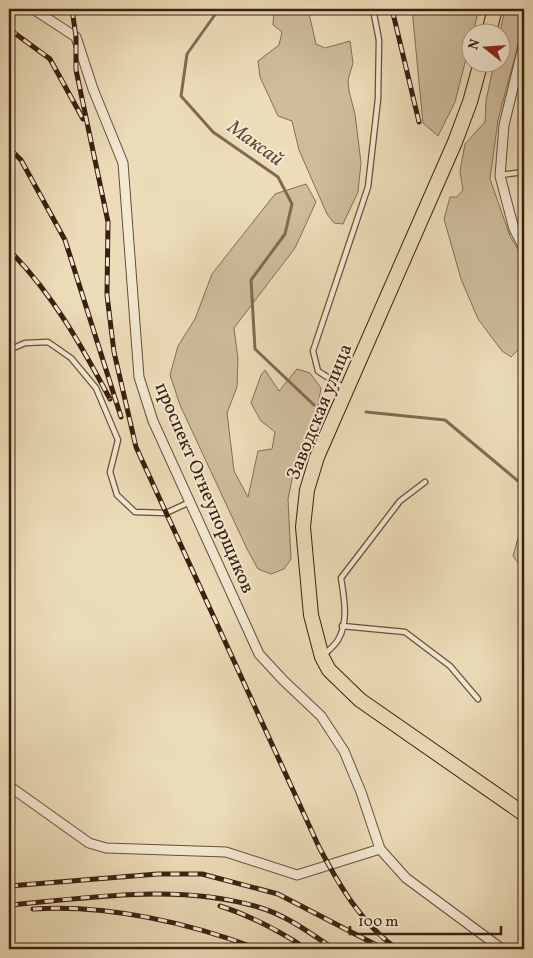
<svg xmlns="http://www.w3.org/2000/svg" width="533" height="958" font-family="Vollkorn,serif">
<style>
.green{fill:#cebc9b;stroke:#846e56}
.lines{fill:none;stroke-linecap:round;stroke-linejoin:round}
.stream{stroke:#806a53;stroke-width:3}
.service-casing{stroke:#664f3a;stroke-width:7}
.minor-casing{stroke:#664f3a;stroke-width:11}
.primary-casing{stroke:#3a2010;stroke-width:16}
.service{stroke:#f3e8d1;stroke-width:4.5}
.minor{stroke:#f3e8d1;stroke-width:9}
.primary{stroke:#ecdcb8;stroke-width:14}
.rail-casing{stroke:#3a2010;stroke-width:5}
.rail{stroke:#f3e8d1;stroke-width:3;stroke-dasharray:9;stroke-linecap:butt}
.labels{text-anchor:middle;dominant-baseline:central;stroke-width:4;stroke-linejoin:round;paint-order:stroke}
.street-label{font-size:19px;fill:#3a2010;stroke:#f3e8d1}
.water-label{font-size:20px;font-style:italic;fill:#634b37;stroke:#f3e8d1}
</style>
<rect width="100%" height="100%" fill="#ecdcb8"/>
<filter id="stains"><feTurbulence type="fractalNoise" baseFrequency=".004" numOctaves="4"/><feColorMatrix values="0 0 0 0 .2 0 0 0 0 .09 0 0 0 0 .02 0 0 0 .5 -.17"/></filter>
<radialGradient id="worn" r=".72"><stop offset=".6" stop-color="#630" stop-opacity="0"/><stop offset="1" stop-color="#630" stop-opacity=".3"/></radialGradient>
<g class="green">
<path d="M274 9H308L316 44 325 48 350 41 353 63 348 80 349 91 355 114 361 163 358 192 343 224 334 223 327 214 299 150 292 121 278 116 260 77 258 61 279 45 282 32 273 25Z"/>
<path d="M412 9H479L473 32H470V43L455 102 438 136 423 123Z"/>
<path d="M505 9H523L517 49 498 120 490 179 510 236 524 260V335L519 349 511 357 502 351 478 319 461 279 444 219 450 197H457L463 190 460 171 465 144 485 122 486 101 494 63 500 62V32Z"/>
<path d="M306 184 316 202 295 248 234 328 238 359 237 387 227 413 234 471 248 497 258 451 272 449 275 432 261 421 251 403 261 375 265 370 279 391 297 369 310 373 321 388 316 418 296 460 288 499 291 559 284 569 271 574 258 569 247 549 180 405 170 375 178 346 195 319 212 274 275 194Z"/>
<path d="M524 528V571L513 556 520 531Z"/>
</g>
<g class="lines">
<g class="stream">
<path d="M219 9 187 54 181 96 213 132 278 177 292 204 285 234 251 280 255 349 314 405"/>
<path d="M366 412 445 420 524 486"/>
</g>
<g class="service-casing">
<g id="service">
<path d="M501 175 524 172"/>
<path d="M9 350 25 343 48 342 71 358 96 388 118 440 110 472 117 495 135 512 166 513 190 502"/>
<path d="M344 388 318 371 313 351 368 187 378 99 379 40 373 9"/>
<path d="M342 626 405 632 450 666 478 699"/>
<path d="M325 654C329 650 335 645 338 640 349 622 344 597 341 578L400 501 425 482"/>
</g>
</g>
<g class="minor-casing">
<g id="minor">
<path d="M33 9 76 37 93 89 123 163 139 377 153 421 259 654 283 680 321 716 344 751 361 792 380 849 406 878 502 949"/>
<path d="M524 43 504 125 500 176 514 229 524 248"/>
<path d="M9 786 89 843 106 848 226 852 297 875 380 849"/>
</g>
</g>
<g class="primary-casing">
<g id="primary">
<path d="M489 32 495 9"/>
<path d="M481 62 470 102 455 142 317 457 307 490 303 527 311 615 322 657 329 670 360 700 524 814"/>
</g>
</g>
<use href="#service" class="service"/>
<use href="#minor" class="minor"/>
<use href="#primary" class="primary"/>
<g class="rail-casing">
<g id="rail">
<path d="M72 9 76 37V70L108 222 107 295 114 352 136 447 319 847C339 885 361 923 397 949"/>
<path d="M392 9 419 122"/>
<path d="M9 29 50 59 83 119"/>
<path d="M9 148 21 160 65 240 121 417"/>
<path d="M9 250C52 293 81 345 110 399"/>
<path d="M9 886 158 874H202L278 894 384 949"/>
<path d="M9 905C90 898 178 883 258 907 286 915 310 933 334 949"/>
<path d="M220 906C252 916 279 931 307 949"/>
<path d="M33 909C107 904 190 923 258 949"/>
</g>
</g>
<use href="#rail" class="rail"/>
</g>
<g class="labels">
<g class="street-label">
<text transform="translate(320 412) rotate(-68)">Заводская улица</text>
<text transform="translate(204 488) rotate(67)">проспект Огнеупорщиков</text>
</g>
<g class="water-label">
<text transform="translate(255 144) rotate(36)">Максай</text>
</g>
</g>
<rect width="533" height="958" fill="none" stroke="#ecdcb8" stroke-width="30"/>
<rect x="10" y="10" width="513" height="938" fill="none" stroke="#3a2010" stroke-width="2.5"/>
<rect x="15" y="15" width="503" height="928" fill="none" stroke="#3a2010"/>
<g transform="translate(486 48) rotate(287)"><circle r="24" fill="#f3e8d1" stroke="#a99884"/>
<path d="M0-4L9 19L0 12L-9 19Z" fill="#8f2418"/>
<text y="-8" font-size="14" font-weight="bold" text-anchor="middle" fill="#3a2010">N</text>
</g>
<path d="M350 926v8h151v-8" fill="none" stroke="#3a2010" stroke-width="2.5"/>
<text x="358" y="926" font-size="15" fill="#3a2010" stroke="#f3e8d1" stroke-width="4" paint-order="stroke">100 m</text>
<rect width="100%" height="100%" filter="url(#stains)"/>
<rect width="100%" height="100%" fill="url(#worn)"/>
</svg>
